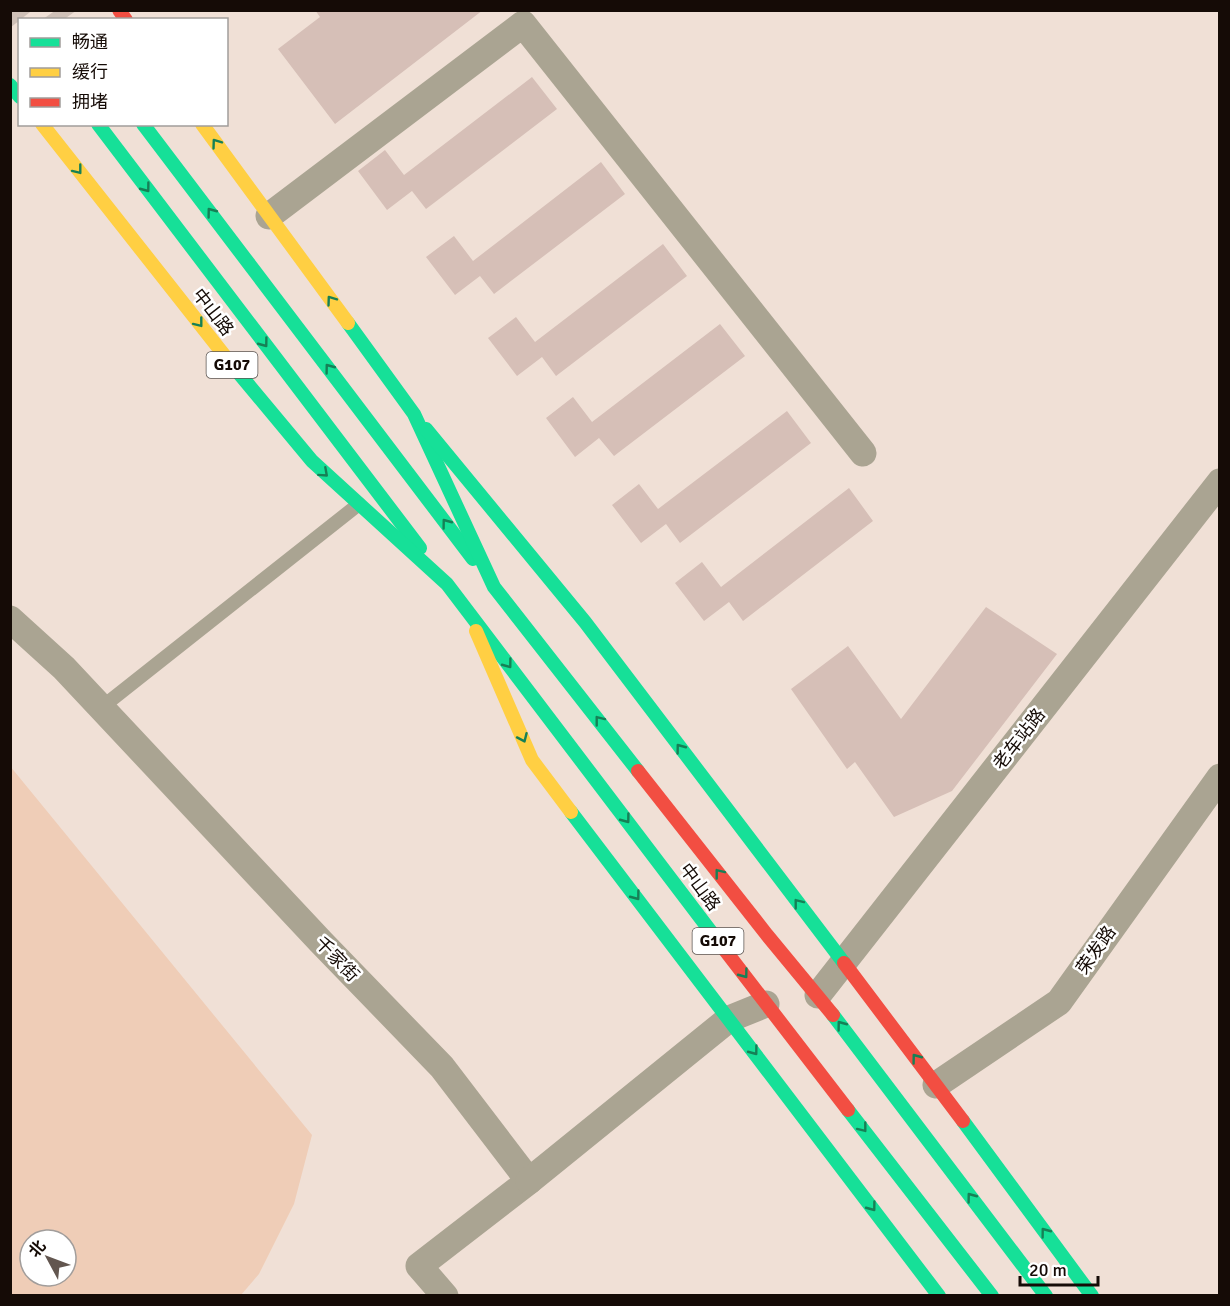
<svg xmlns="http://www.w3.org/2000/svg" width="1230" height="1306" font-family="Signika,'Noto Sans SC',sans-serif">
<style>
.green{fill:#efcdb7;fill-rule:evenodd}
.building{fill:#d6bfb7}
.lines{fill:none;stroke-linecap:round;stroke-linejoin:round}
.primary-tunnel{stroke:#cfc0b7;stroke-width:33;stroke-dasharray:33 16;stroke-linecap:butt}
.lane{stroke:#aaa492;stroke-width:14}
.street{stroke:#aaa492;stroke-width:27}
.fast{stroke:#16e098;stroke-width:14}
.slow{stroke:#ffcf43;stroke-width:14}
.jam{stroke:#f24e42;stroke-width:14}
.oneway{stroke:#168056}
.labels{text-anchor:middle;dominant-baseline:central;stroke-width:5;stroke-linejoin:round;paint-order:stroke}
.shield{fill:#fff;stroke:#5b5451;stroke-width:1.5}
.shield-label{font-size:16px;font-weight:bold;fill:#150b06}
.street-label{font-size:18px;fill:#150b06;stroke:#fff}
</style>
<rect width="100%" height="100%" fill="#f0e0d6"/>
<path class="green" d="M10 766 312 1135 294 1204 259 1274 241 1295H11ZM30 1240H66V1276H30Z"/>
<g class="building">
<path d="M315 10H483L335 124 278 49 320 17Z"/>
<path d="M532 77 557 109 426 209 412 191 387 210 358 171 385 150 404 175Z"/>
<path d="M601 162 625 194 494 294 480 276 455 295 426 257 454 236 473 261Z"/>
<path d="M663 244 687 276 556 376 542 357 517 376 488 338 516 317 535 342Z"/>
<path d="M720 324 745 356 614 456 599 438 575 457 546 418 573 397 592 422Z"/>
<path d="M787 411 811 443 680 543 666 524 641 543 612 505 639 484 658 509Z"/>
<path d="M849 488 873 521 743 621 729 602 704 621 675 583 702 562 721 587Z"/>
<path d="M986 607 1057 654 952 791 894 817 855 762 847 769 791 689 848 646 901 719Z"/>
</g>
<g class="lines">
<g class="primary-tunnel">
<path d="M12 10 20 20"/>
<path d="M56 10 63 20"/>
</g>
<path class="lane" d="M101 708 359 504"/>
<g class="street">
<path d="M269 216 523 24 863 453"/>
<path d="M10 619 64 668 321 942 442 1067 529 1181 419 1266 445 1296"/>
<path d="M818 995 1220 482"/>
<path d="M936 1085 1059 1002 1220 777"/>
<path d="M529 1181 729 1019 766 1004"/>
</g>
<g class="fast">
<path d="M10 85 20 97"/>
<path d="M98 124 420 548"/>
<path d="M143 124 473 559"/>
<path d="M348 323 414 414 494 587 638 771"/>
<path d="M232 365 312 461 447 584 721 945"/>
<path d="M426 429 585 622 844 963"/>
<path d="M571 812 939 1296"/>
<path d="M833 1015 1046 1296"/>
<path d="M848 1110 992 1296"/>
<path d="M963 1121 1092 1296"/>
</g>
<g class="slow">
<path d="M42 124 232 365"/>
<path d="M202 124 348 323"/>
<path d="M476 631 532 760 571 812"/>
</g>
<g class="jam">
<path d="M119 10 126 20"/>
<path d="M638 771 767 935 833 1015"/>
<path d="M721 945 848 1110"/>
<path d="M844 963 963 1121"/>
</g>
</g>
<defs><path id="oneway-chevron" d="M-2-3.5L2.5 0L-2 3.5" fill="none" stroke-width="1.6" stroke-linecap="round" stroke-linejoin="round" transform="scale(1.5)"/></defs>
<g class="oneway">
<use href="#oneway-chevron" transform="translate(216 143) rotate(-126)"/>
<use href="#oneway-chevron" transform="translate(78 170) rotate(52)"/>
<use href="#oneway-chevron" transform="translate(146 188) rotate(53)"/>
<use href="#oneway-chevron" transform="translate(211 212) rotate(-127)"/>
<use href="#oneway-chevron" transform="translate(331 300) rotate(-126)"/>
<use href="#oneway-chevron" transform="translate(199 323) rotate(52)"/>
<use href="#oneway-chevron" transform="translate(264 343) rotate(53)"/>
<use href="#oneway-chevron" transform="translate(329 368) rotate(-127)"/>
<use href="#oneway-chevron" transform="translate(324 473) rotate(42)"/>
<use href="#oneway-chevron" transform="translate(446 523) rotate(-127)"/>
<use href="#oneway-chevron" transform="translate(508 664) rotate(53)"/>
<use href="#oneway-chevron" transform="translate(599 720) rotate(-128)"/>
<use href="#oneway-chevron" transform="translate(523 738) rotate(66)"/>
<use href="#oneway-chevron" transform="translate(680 748) rotate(-127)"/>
<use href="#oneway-chevron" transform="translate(626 819) rotate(53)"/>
<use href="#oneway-chevron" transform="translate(719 873) rotate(-128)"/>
<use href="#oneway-chevron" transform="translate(636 896) rotate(53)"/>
<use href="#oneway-chevron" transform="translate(798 903) rotate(-128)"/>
<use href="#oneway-chevron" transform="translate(744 974) rotate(53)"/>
<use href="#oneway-chevron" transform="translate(841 1025) rotate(-127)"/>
<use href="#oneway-chevron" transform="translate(754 1051) rotate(53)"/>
<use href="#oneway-chevron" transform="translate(916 1058) rotate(-127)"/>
<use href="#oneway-chevron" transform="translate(863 1128) rotate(52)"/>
<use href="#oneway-chevron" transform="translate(971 1197) rotate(-127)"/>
<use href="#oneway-chevron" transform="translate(872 1207) rotate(53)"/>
<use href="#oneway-chevron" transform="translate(1045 1232) rotate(-127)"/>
</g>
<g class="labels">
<g class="shield">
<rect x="206.5" y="352" width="51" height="26" rx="4.5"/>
<rect x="692.5" y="928" width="51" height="26" rx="4.5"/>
</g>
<g class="shield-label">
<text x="232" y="365">G107</text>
<text x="718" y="941">G107</text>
</g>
<g class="street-label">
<text transform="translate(213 312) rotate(52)">中山路</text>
<text transform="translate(1019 739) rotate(-52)">老车站路</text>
<text transform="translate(700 887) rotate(53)">中山路</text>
<text transform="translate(1096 950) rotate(-55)">荣发路</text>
<text transform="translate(337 959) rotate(46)">千家街</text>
</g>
</g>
<rect width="1230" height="1306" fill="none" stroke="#150b06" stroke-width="24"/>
<rect x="18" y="18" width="210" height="108" fill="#ffffff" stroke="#a19d9b" stroke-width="1.5"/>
<rect x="30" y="38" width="30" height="9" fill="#16e098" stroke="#a19d9b" stroke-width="1.5"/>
<text x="72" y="48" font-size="18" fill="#150b06">畅通</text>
<rect x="30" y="68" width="30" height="9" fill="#ffcf43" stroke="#a19d9b" stroke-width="1.5"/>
<text x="72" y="78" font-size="18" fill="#150b06">缓行</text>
<rect x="30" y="98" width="30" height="9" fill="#f24e42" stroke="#a19d9b" stroke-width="1.5"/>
<text x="72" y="108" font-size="18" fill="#150b06">拥堵</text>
<g transform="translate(48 1258) rotate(311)"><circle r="28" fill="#ffffff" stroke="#a19d9b" stroke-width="1.5"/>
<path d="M0-4.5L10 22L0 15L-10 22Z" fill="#62564f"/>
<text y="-9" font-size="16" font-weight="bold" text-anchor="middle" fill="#150b06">北</text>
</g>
<path d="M1020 1276v9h78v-9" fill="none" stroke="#150b06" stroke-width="3"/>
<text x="1029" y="1276" font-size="18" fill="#150b06" stroke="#ffffff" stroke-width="4.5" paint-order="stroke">20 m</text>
</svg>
